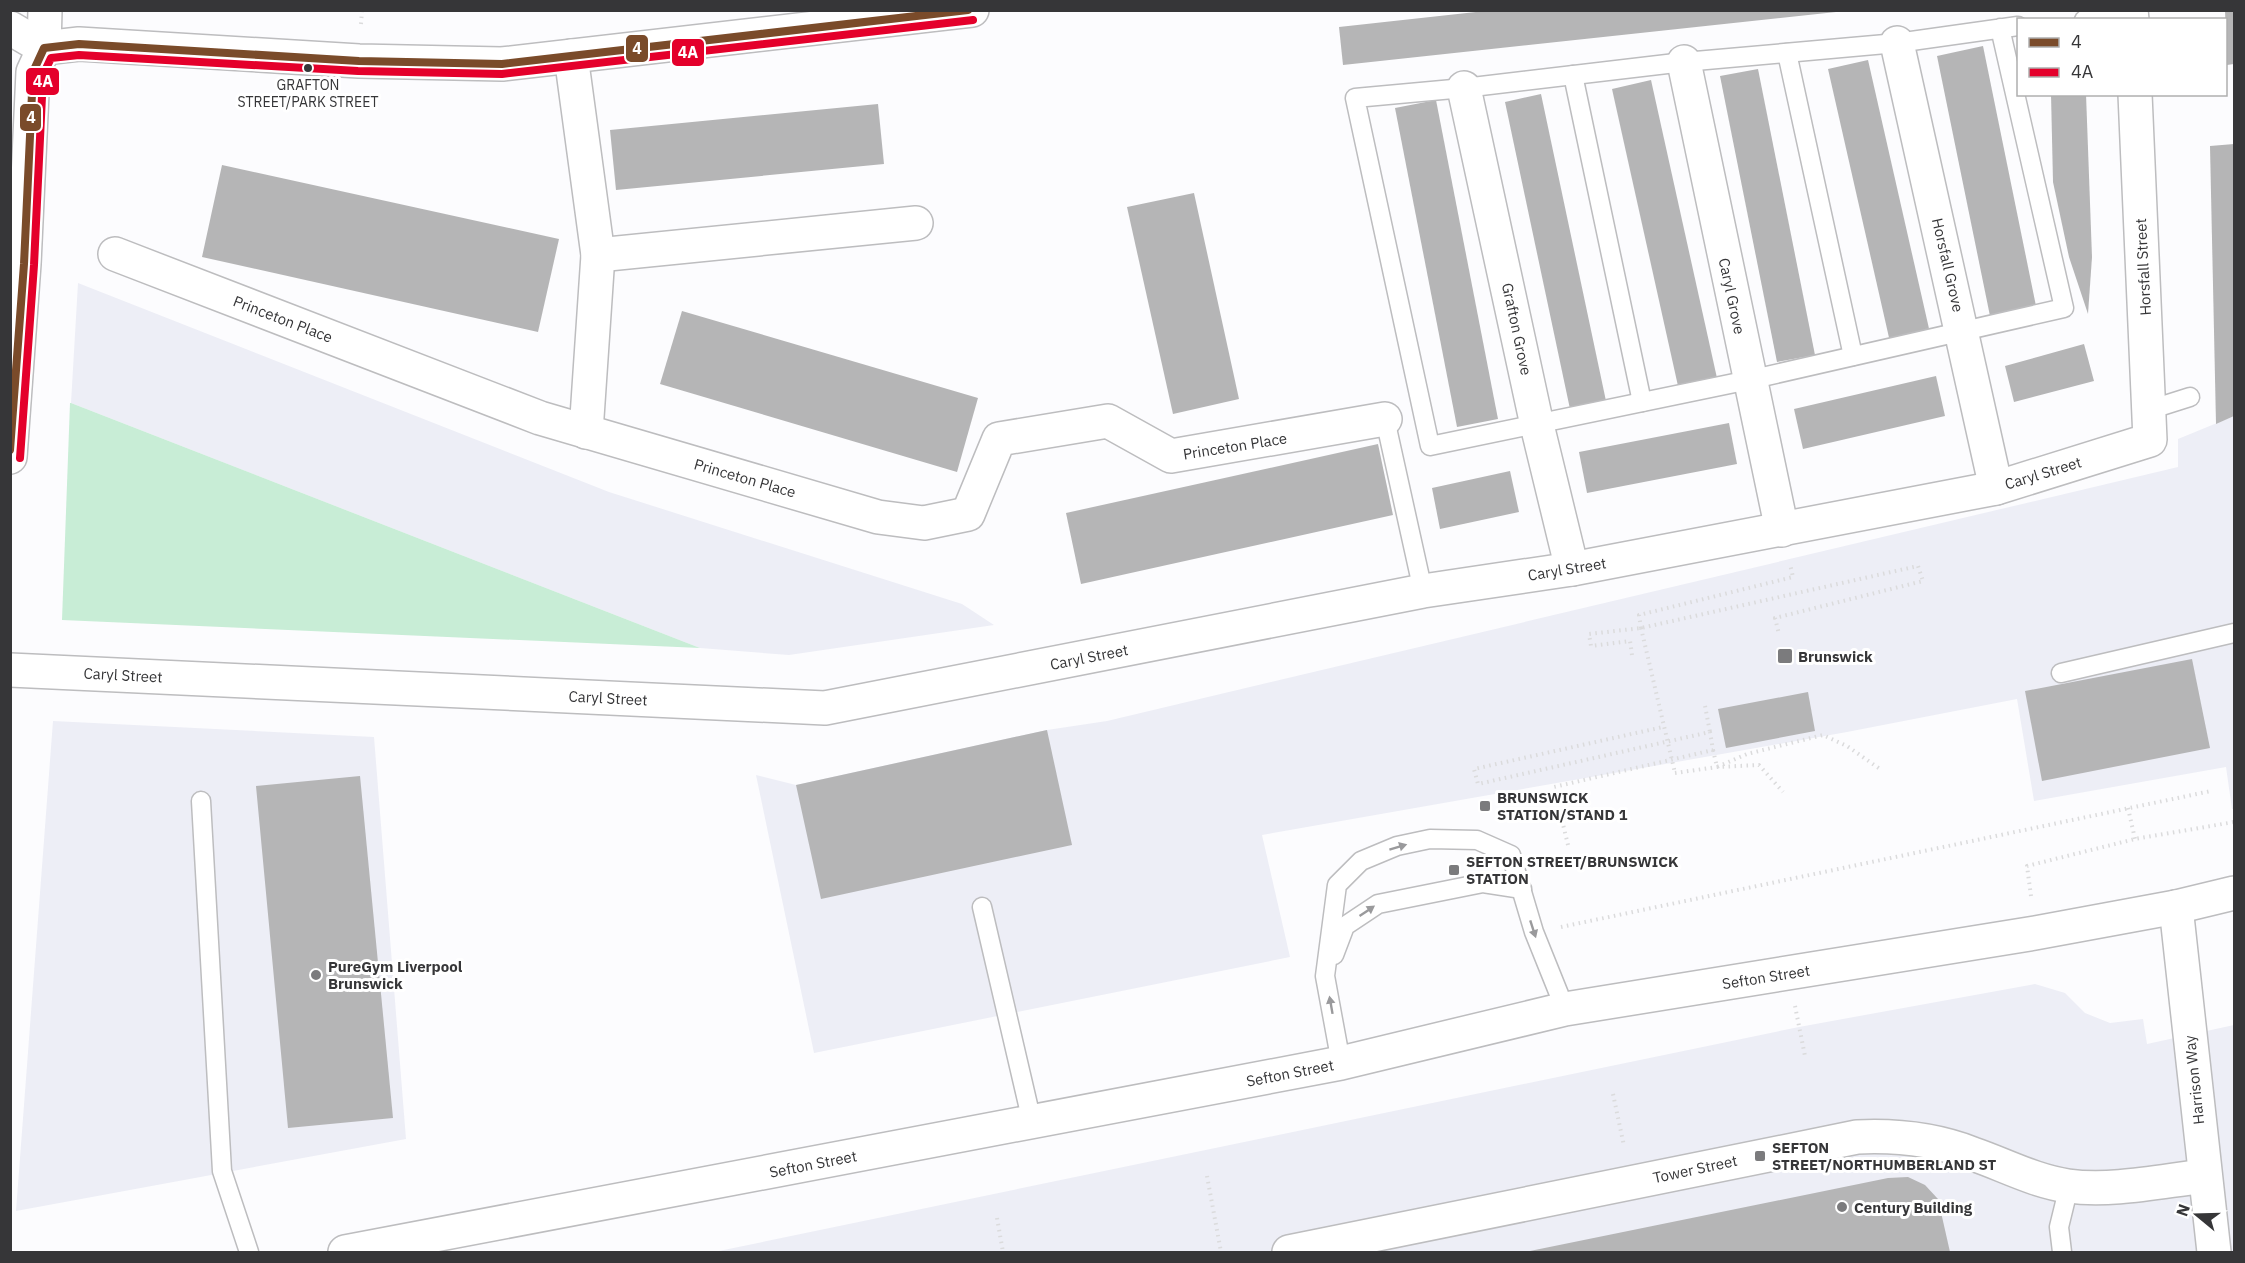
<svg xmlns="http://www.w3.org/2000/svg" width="2245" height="1263" font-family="'IBM Plex Sans',sans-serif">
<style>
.built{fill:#edeef6}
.green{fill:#c8edd6}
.building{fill:#b5b5b6}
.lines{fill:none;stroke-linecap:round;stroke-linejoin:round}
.service-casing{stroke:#bdbdbf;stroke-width:21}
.minor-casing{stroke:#bdbdbf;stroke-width:36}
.tertiary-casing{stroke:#bdbdbf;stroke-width:36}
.path{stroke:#dbdbdc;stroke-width:4;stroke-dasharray:1.5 4.5;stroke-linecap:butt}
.service{stroke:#fff;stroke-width:18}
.minor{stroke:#fff;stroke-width:33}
.tertiary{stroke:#fff;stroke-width:33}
.path-bridge{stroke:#dbdbdc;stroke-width:4;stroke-dasharray:1.5 4.5;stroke-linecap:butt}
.bus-1-casing{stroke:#fff;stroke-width:12}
.bus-2-casing{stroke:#fff;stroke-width:12}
.bus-1{stroke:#7a4b2a;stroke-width:8}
.bus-2{stroke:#e4002b;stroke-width:8}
.oneway{fill:#9a9a9c}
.bus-dot{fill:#363638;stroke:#fff;stroke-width:2}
.poi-dot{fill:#7b7b7d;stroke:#fff;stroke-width:2}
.labels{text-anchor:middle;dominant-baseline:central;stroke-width:6;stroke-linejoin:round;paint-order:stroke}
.bus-label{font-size:14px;fill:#363638;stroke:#fff}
.street-label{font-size:15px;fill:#363638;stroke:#fff}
.poi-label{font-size:15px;font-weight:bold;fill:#363638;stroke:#fff;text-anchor:start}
.line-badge{stroke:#fff;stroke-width:2}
.badge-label{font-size:16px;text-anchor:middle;font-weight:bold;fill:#fff}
</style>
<rect width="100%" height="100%" fill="#fcfcfe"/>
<g class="built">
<path d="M78 283 609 492 962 604 994 625 789 655 700 648 71 403Z"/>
<path d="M2234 416V809H2232L2226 767 2034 801 2017 699 1847 732 1262 835 1290 957 814 1053 756 775 796 785 1047 730 1107 721 2178 467V439Z"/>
<path d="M53 721 374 737 406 1139 16 1211Z"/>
<path d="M2035 984 2065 993 2085 1013 2110 1023 2143 1019 2147 1044 2234 1025V1252H714L1799 1027Z"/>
</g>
<path class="green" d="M70 403H71L700 648 62 620Z"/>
<g class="building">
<path d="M1494 10H1836V12L1343 65 1339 27Z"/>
<path d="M2225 10H2234V64L2227 65Z"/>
<path d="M1983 46 2036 306 1990 316 1937 56Z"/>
<path d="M1868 60 1930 333 1890 342 1828 69Z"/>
<path d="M1758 69 1815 355 1777 362 1720 76Z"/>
<path d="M1651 80 1717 378 1678 386 1612 89Z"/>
<path d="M1541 94 1606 401 1570 409 1505 102Z"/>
<path d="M2051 94H2086L2092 257 2088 314 2069 257 2053 182Z"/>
<path d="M1436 100 1498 419 1457 427 1395 108Z"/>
<path d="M878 104 884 164 616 190 610 130Z"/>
<path d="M2234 144V416L2216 424 2210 146Z"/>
<path d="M222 165 559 239 538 332 202 257Z"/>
<path d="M1194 193 1239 399 1173 414 1127 207Z"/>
<path d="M682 311 978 398 957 472 660 384Z"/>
<path d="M2084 344 2094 381 2014 402 2005 366Z"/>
<path d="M1936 376 1945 416 1803 449 1794 409Z"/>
<path d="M1729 423 1737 464 1587 493 1579 452Z"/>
<path d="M1378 444 1393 515 1081 584 1066 513Z"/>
<path d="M1510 471 1519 512 1440 529 1432 488Z"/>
<path d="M2192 659 2210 748 2042 781 2025 691Z"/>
<path d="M1808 692 1815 731 1726 748 1718 709Z"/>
<path d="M1047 730 1072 845 821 899 796 785Z"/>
<path d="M360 776 393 1118 288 1128 256 786Z"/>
<path d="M1908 1177 1925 1185 1938 1199 1950 1252H1525L1888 1178Z"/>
</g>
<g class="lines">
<g class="service-casing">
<g id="service">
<path d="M2084 20 2132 14"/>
<path d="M2000 28 2064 308 1749 380 1430 446 1355 98 1464 88 1684 62 1897 43 2018 26"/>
<path d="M1787 53 1853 356"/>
<path d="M1573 75 1642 402"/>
<path d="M2149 410 2190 397"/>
<path d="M1385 419 1423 591"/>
<path d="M2061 673 2234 633"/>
<path d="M201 801 222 1171 249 1252"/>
<path d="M982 907 1032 1122"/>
<path d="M1334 955 1345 926 1378 904 1483 883 1522 889"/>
<path d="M1341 1063 1325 976 1337 885 1361 861 1397 846 1430 839 1477 840 1511 855 1534 932 1565 1009"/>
<path d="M2062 1252 2059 1227 2069 1186"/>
</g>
</g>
<g class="minor-casing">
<g id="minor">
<path d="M2131 10 2132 20"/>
<path d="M10 28 44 48 79 44 359 61 502 64 972 10"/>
<path d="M1897 43 1996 488"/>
<path d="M571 56 598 255 586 432"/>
<path d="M1684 62 1782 530"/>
<path d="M1464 88 1537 425 1572 569"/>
<path d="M115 254 540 418 878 517 924 523 968 514 999 439 1108 421 1171 456 1385 419"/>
<path d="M598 255 916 223"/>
<path d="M10 457 24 264 33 72 44 48 45 10"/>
<path d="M10 670 825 708 1423 591 1572 569 1996 488 2150 440 2135 94"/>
<path d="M2176 907 2214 1252"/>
<path d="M1289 1252 1857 1137C1898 1135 1935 1139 1973 1154 2005 1165 2034 1181 2068 1186 2112 1192 2161 1181 2205 1176"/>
</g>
</g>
<g class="tertiary-casing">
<path id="tertiary" d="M345 1252 1341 1063 1565 1009 2035 933 2176 907 2234 893"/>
</g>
<g class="path">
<path d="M361 24 362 10"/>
<path d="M1641 628 1639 615 1793 577 1790 564"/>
<path d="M1632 655 1630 641 1591 646 1589 634 1641 628 1918 566 1923 581 1775 618 1779 634"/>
<path d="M1705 706 1710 732"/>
<path d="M1713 750 1717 767 1747 754 1823 735 1847 746 1880 769"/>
<path d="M1675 773 1717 767 1759 765 1783 792"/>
<path d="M2128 808 2135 839"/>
<path d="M1568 845 1554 787 1713 750 1710 732 1478 784 1474 769 1663 727"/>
<path d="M2031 896 2027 866 2135 839 2234 822"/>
<path d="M1561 927 2211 791"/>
<path d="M1795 1006 1805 1056"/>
<path d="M1613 1094 1624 1146"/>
<path d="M1207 1176 1221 1252"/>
<path d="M997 1218 1003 1252"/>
</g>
<use href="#service" class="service"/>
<use href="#minor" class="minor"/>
<use href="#tertiary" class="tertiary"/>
<path class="path-bridge" d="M1641 628 1675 773"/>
<g class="bus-1-casing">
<path id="bus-1" d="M10 450 24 264 33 72 44 48 79 44 359 61 502 64 968 10"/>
</g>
<g class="bus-2-casing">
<path id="bus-2" d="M20 458 34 265 43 75 51 58 79 55 358 71 502 74 973 20"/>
</g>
<use href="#bus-1" class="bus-1"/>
<use href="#bus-2" class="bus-2"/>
</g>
<defs><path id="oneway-solid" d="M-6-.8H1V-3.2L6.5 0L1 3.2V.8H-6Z" transform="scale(1.5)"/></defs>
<g class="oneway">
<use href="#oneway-solid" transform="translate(1398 847) rotate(-17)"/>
<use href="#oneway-solid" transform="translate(1367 911) rotate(-34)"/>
<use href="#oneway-solid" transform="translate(1533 929) rotate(72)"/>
<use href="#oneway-solid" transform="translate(1331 1005) rotate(-100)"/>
</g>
<circle class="bus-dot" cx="308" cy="68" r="5"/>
<g class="poi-dot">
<rect x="1777" y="648" width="16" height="16" rx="3"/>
<rect x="1479" y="800" width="12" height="12" rx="3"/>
<rect x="1448" y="864" width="12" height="12" rx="3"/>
<circle cx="316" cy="975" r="6"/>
<rect x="1754" y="1150" width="12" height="12" rx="3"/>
<circle cx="1842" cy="1207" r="6"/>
</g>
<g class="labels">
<g class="bus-label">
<text x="308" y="85">GRAFTON<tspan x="308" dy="17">STREET/PARK STREET</tspan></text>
</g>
<g class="street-label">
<text transform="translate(1948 265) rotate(77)">Horsfall Grove</text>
<text transform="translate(2143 267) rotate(-93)">Horsfall Street</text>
<text transform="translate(1732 296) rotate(78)">Caryl Grove</text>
<text transform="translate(283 319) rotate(21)">Princeton Place</text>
<text transform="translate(1517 329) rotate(78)">Grafton Grove</text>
<text transform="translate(1235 446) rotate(-9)">Princeton Place</text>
<text transform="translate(2043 473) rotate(-17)">Caryl Street</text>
<text transform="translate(745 478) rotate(16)">Princeton Place</text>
<text transform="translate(1567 569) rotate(-9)">Caryl Street</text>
<text transform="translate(1089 657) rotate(-11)">Caryl Street</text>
<text transform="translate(123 675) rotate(3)">Caryl Street</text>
<text transform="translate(608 698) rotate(3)">Caryl Street</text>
<text transform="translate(1766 977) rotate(-9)">Sefton Street</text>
<text transform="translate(1290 1073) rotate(-11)">Sefton Street</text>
<text transform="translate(2194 1080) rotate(-96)">Harrison Way</text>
<text transform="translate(813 1164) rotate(-11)">Sefton Street</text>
<text transform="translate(1695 1169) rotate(-12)">Tower Street</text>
</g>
<g class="poi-label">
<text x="1798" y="656">Brunswick</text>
<text x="1497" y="797">BRUNSWICK<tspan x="1497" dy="17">STATION/STAND 1</tspan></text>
<text x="1466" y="861">SEFTON STREET/BRUNSWICK<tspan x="1466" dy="17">STATION</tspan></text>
<text x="328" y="966">PureGym Liverpool<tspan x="328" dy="17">Brunswick</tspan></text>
<text x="1772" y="1147">SEFTON<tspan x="1772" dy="17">STREET/NORTHUMBERLAND ST</tspan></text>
<text x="1854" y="1207">Century Building</text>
</g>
</g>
<g class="line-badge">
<rect x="625" y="34" width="24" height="29" rx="6" fill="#7a4b2a"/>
<rect x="671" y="38" width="34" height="29" rx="6" fill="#e4002b"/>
<rect x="25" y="67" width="35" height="29" rx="6" fill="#e4002b"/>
<rect x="19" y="103" width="23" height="29" rx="6" fill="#7a4b2a"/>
</g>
<g class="badge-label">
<text x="637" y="54">4</text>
<text x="688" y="58">4A</text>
<text x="43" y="87">4A</text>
<text x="31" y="123">4</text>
</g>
<rect width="2245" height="1263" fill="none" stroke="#363638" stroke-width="24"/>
<rect x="2017" y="18" width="210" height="78" fill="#ffffff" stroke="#afafaf" stroke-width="1.5"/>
<rect x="2029" y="38" width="30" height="9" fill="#7a4b2a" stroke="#afafaf" stroke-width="1.5"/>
<text x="2071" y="48" font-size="18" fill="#363638">4</text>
<rect x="2029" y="68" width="30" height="9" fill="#e4002b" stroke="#afafaf" stroke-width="1.5"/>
<text x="2071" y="78" font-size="18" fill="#363638">4A</text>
<g transform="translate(2197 1215) rotate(289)" stroke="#ffffff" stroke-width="4.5" paint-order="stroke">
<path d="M0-4.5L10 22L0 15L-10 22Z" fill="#363638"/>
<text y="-9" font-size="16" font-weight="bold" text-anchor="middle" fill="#363638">N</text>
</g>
</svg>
